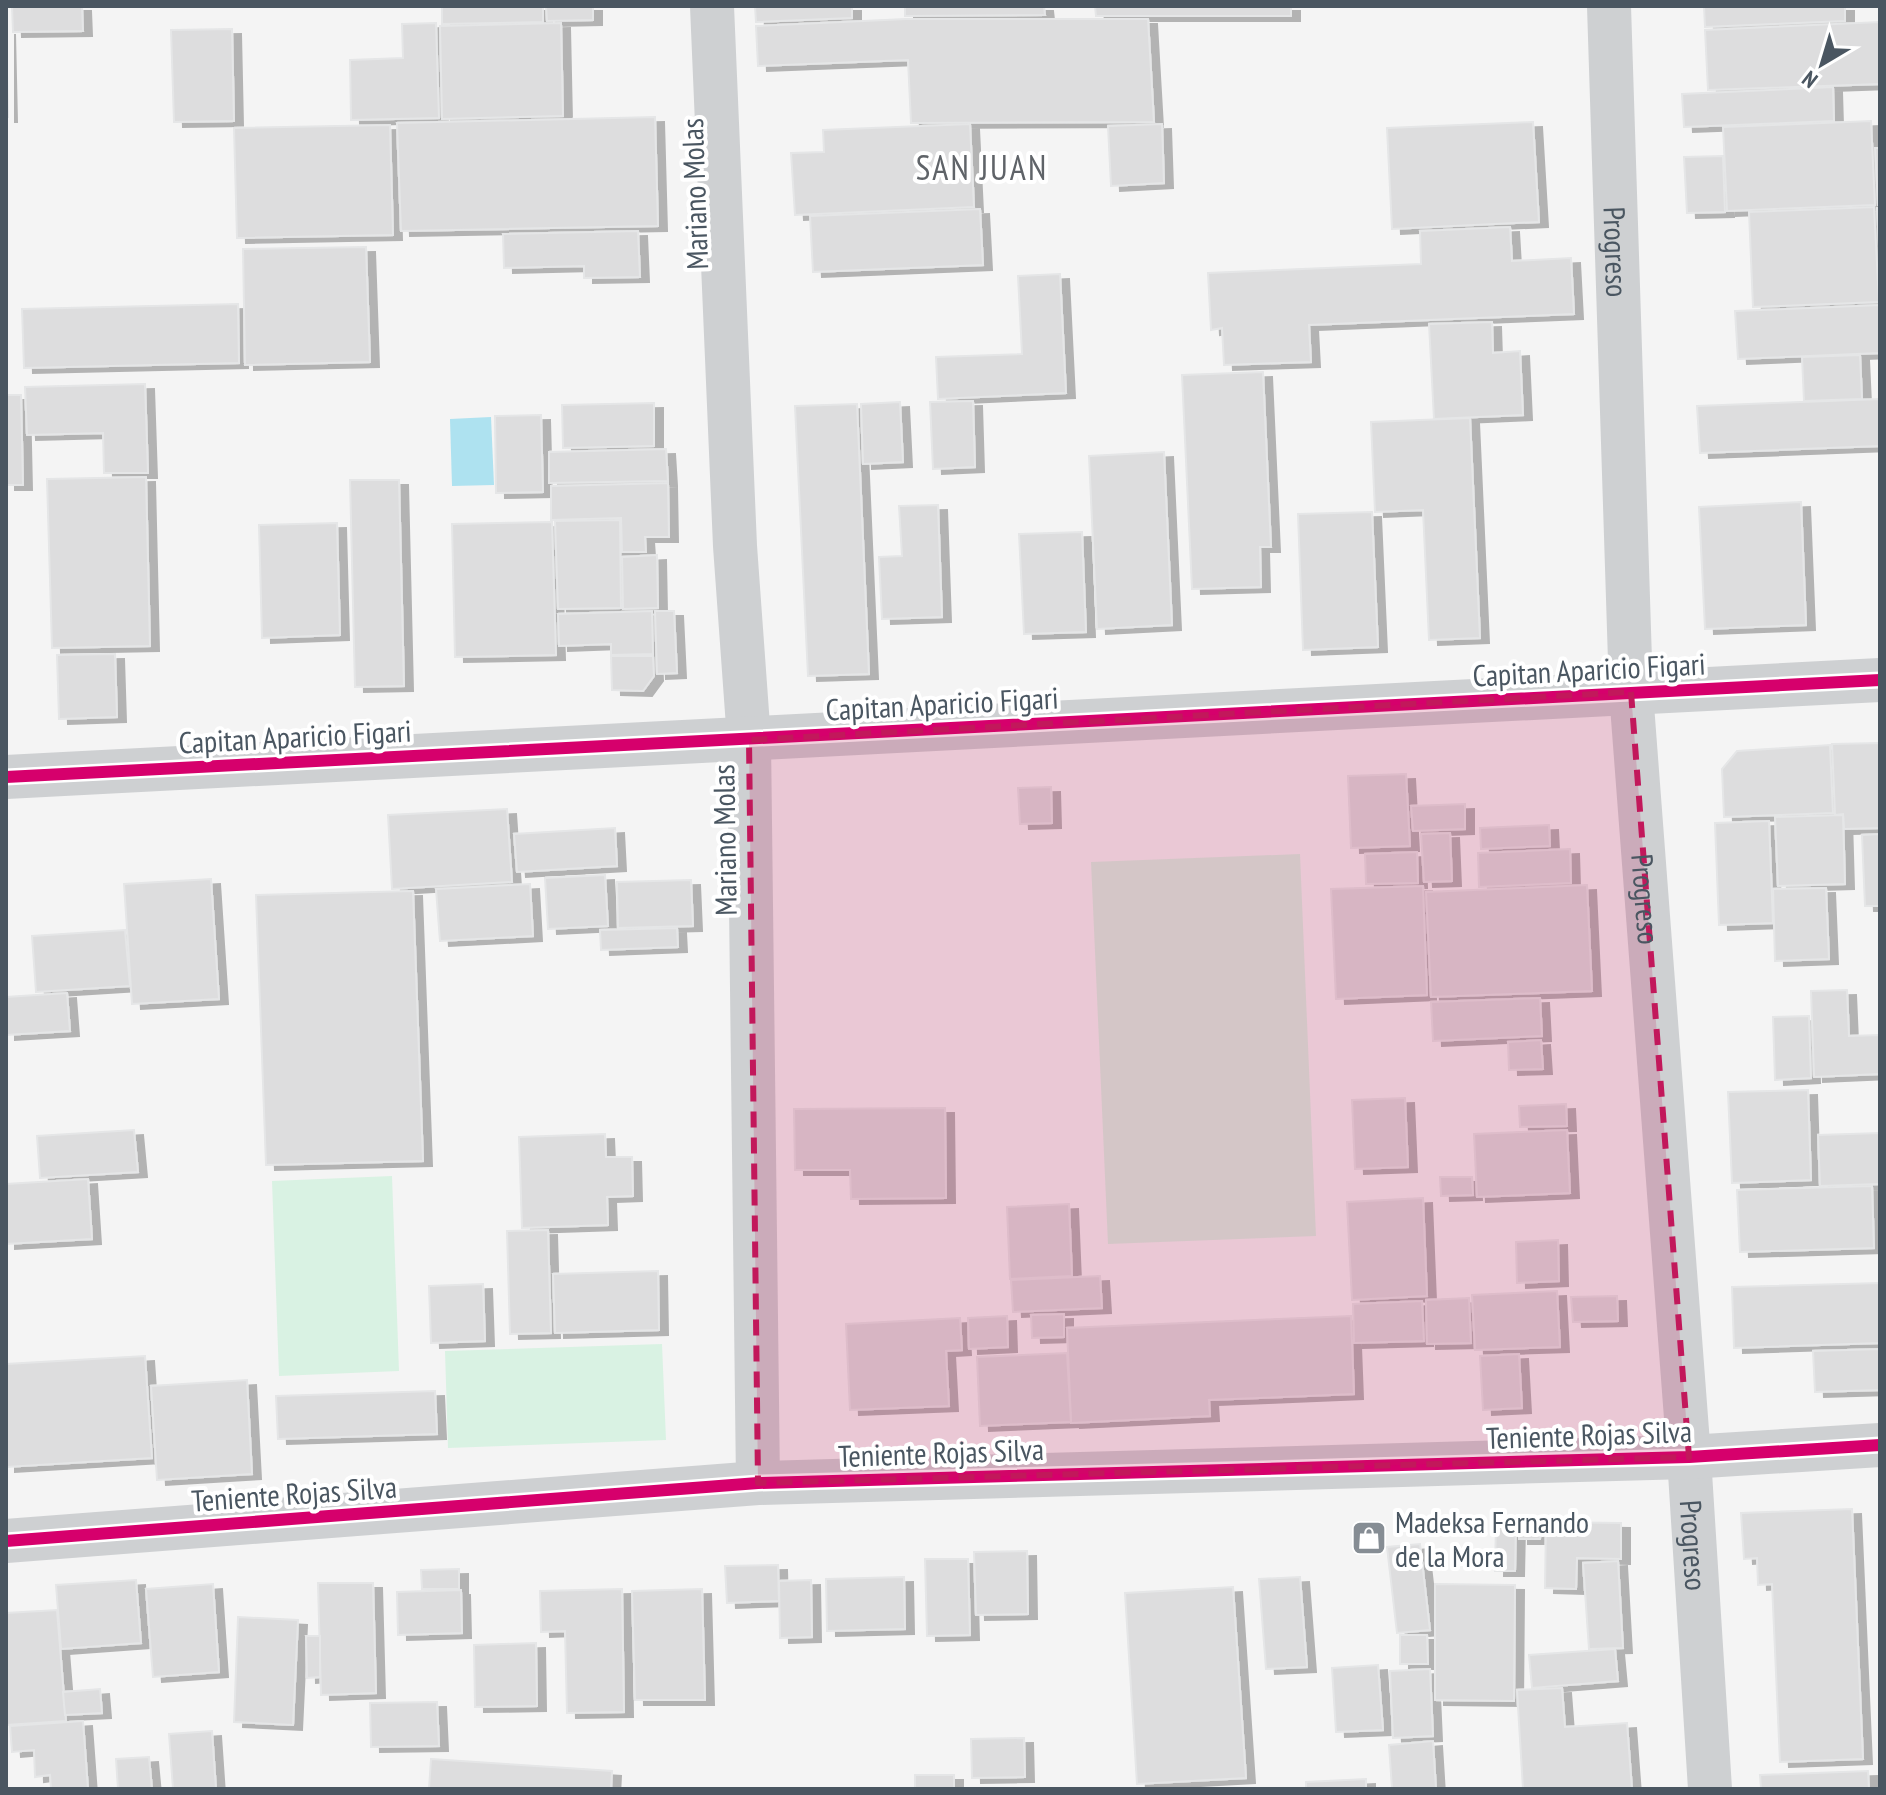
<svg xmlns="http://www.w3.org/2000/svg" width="1886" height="1795" font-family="'PT Sans Narrow',sans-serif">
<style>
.green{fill:#d9f2e3}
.water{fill:#aee2f0}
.building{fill:#ddddde;stroke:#e5e6e7;stroke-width:2;filter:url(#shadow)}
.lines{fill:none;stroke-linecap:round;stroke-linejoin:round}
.minor{stroke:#ced0d2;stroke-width:44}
.cycleway-casing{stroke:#fff;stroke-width:17}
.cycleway{stroke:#d6006c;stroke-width:12}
.marked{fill:#c2185b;fill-opacity:0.2;stroke:#c2185b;stroke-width:6;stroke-dasharray:16 10;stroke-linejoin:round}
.labels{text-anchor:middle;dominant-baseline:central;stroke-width:8;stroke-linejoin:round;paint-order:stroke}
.street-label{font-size:30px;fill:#4a5661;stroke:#fff}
.poi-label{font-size:30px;fill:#4a5661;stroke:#fff;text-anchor:start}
.quarter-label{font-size:34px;letter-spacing:2px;fill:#5f6368;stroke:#fff}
</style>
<defs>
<filter id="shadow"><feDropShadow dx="9" dy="5" stdDeviation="0" flood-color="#0004"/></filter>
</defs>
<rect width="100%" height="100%" fill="#f4f4f4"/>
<g class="green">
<path d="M1300 854 1316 1236 1108 1244 1091 862Z"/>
<path d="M392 1176 399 1371 279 1376 272 1181Z"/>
<path d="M662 1344 666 1440 448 1448 445 1351Z"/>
</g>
<path class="water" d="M491 417 494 485 452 486 450 419Z"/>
<g class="building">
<path d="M12 6H82L83 31 13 32Z"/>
<path d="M442 6H543V22L442 24Z"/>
<path d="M546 6H593V20L547 21Z"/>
<path d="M755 6H852V18L756 22Z"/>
<path d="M905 6H1044L1045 15 905 16Z"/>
<path d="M1095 6H1291V16H1096Z"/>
<path d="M1704 6H1845V21L1705 27Z"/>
<path d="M906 19H1148L1154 122 911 123 908 60 758 66 756 26Z"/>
<path d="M1880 22V84L1708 90 1705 30Z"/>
<path d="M436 23 439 118 351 120 350 60 403 58 402 24Z"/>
<path d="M561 23 563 116 442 119 440 26Z"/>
<path d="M6 29 8 117H6Z"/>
<path d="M232 29 234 121 174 122 171 30Z"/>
<path d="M1833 87 1834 121 1684 127 1682 94Z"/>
<path d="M655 117 658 226 401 231 397 123Z"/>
<path d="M1871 121 1875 205 1727 211 1723 127Z"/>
<path d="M1533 122 1539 222 1392 229 1387 128Z"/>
<path d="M970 124 974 207 795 215 791 153 824 152 823 130Z"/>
<path d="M1162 124 1164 183 1111 186 1108 126Z"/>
<path d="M390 125 393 235 237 238 234 128Z"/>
<path d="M1875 148H1880V205H1878Z"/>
<path d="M1723 156 1725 212 1687 213 1684 157Z"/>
<path d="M1874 207 1879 302 1753 307 1749 212Z"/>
<path d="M1877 208H1880V266Z"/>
<path d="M980 209 983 265 813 272 810 216Z"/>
<path d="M1510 227 1512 261 1571 258 1574 314 1309 325 1311 362 1224 365 1222 328 1211 330 1208 273 1421 264 1420 231Z"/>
<path d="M638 231 640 277 584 278V266L504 268 503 234Z"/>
<path d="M366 247 370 362 245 365 243 249Z"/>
<path d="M1060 274 1066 393 938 399 936 357 1022 354 1018 276Z"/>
<path d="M238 304 239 363 24 368 22 309Z"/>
<path d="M1880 305V353L1738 359 1735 311Z"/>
<path d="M1492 322 1493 353 1520 351 1523 415 1434 419 1429 324Z"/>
<path d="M1860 355 1862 399 1804 401 1802 357Z"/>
<path d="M1263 372 1271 547H1260L1261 587 1192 589 1182 375Z"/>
<path d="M145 384 148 473H104L103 433 27 435 25 387Z"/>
<path d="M6 395H21L23 485H6Z"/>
<path d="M1880 399V446L1700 453 1697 406Z"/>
<path d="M973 401 975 467 933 469 930 402Z"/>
<path d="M900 402 903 462 863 464 861 404Z"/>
<path d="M654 403V446L563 448 562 405Z"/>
<path d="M857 404 869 674 808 676 795 406Z"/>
<path d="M541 415 543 492 496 493 495 416Z"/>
<path d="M1470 418 1480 638 1429 640 1423 510 1375 512 1371 422Z"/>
<path d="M666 449 668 481 549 483V452Z"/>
<path d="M1164 452 1172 625 1097 629 1089 456Z"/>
<path d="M146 477 150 646 52 648 47 479Z"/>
<path d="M350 480H399L404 686 355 687Z"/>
<path d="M668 483 669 537H645L646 552H622L621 518 551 520V486Z"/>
<path d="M1801 502 1806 625 1705 629 1699 507Z"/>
<path d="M938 505 942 617 882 619 879 557 902 556 899 506Z"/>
<path d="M1372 512 1378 647 1303 650 1298 514Z"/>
<path d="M620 520 621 608 558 609 555 521Z"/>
<path d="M552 522 556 655 455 657 452 524Z"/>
<path d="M337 523 340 635 262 638 259 525Z"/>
<path d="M1082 532 1086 632 1024 634 1019 534Z"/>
<path d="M657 555 658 608 623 609 622 557Z"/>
<path d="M652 611 653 654 611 655V644L559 646 558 614Z"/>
<path d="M655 611H674L677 673 657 674Z"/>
<path d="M115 654 117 717 59 719 57 655Z"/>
<path d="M611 656H653L654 676 643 691 612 690Z"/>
<path d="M1880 743V828L1844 829 1843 814 1835 815 1832 744Z"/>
<path d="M1830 745 1833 813 1724 817 1722 769 1737 751Z"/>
<path d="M1406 774 1410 846 1351 848 1348 776Z"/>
<path d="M1051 787 1052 823 1020 824 1018 788Z"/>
<path d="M1465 804V829L1413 831 1411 806Z"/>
<path d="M507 809 512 882 392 889 388 815Z"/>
<path d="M1843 815 1845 884 1778 886 1775 817Z"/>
<path d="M1769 821 1773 923 1719 925 1715 823Z"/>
<path d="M1549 825 1550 846 1481 849 1480 828Z"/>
<path d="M615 828 617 866 517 872 514 834Z"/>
<path d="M1450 833 1452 881 1424 882 1421 834Z"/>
<path d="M1880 834V906H1865L1862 835Z"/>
<path d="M1570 849 1571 883 1479 887 1478 853Z"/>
<path d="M1417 852 1418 883 1366 884 1365 854Z"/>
<path d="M605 875 608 926 548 929 545 878Z"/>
<path d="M211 879 219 999 132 1004 124 884Z"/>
<path d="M691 880 693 926 618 928 617 882Z"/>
<path d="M530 884 533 936 440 941 436 889Z"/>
<path d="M1587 885 1592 991 1431 997 1426 892Z"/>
<path d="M1423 886 1427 995 1336 999 1331 889Z"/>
<path d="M1826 888 1829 959 1775 961 1773 889Z"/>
<path d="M413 891 423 1161 266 1165 256 895Z"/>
<path d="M677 928 678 947 601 950 600 930Z"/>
<path d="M125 930 130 986 36 992 32 936Z"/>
<path d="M1847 990 1849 1036 1880 1035V1074L1814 1077 1811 991Z"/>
<path d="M67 993 70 1031 6 1035V997Z"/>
<path d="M1540 998 1542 1036 1433 1041 1431 1002Z"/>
<path d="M1809 1016 1811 1078 1775 1080 1773 1017Z"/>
<path d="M1541 1040 1543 1069 1509 1070 1508 1042Z"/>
<path d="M1808 1090 1811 1180 1732 1183 1728 1092Z"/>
<path d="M1405 1098 1408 1167 1355 1169 1352 1100Z"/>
<path d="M1566 1104 1567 1126 1520 1127 1519 1106Z"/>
<path d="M945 1108 946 1198 851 1199 850 1170H795L794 1109Z"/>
<path d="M134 1130 138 1172 40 1178 37 1136Z"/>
<path d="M1567 1130 1570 1193 1477 1197 1474 1134Z"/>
<path d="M1880 1133V1184L1820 1186 1818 1135Z"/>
<path d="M605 1134 606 1157H632L633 1196 607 1197 608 1225 522 1228 519 1137Z"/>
<path d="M1440 1177H1472L1473 1195 1441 1196Z"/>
<path d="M88 1179 92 1239 6 1244V1184Z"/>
<path d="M1872 1186 1874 1248 1740 1252 1737 1190Z"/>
<path d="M1423 1198 1427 1296 1352 1300 1347 1202Z"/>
<path d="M1069 1204 1072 1276 1010 1279 1007 1207Z"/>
<path d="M548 1230 551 1333 510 1334 507 1231Z"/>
<path d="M1558 1240 1559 1281 1517 1283 1516 1242Z"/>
<path d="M658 1271 659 1330 555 1333 553 1274Z"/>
<path d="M1100 1276 1102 1308 1013 1312 1011 1280Z"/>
<path d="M1880 1283V1343L1734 1348 1732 1287Z"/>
<path d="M483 1284 485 1341 431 1343 429 1286Z"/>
<path d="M1557 1291 1560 1347 1475 1350 1472 1295Z"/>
<path d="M1617 1296 1618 1321 1573 1322 1571 1297Z"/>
<path d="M1469 1298 1471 1343 1427 1344 1426 1300Z"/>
<path d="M1422 1301 1424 1341 1354 1343 1353 1304Z"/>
<path d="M1064 1314V1337L1032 1338 1031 1315Z"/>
<path d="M1007 1316 1008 1347 969 1349 968 1318Z"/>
<path d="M1351 1316 1354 1394 1209 1400 1210 1416 1071 1423 1067 1328Z"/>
<path d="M960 1318 962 1350 946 1351 949 1406 850 1410 846 1324Z"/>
<path d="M1880 1349V1390L1815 1392 1813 1351Z"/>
<path d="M1067 1353 1071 1422 980 1426 977 1357Z"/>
<path d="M1519 1354 1522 1408 1483 1410 1480 1356Z"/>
<path d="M145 1356 152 1458 6 1467V1364Z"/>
<path d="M247 1380 252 1474 157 1480 151 1386Z"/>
<path d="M435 1391 437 1434 278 1439 276 1396Z"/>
<path d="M1852 1509 1863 1759 1780 1762 1772 1584 1758 1585 1757 1558 1744 1559 1741 1513Z"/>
<path d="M1496 1521 1516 1522 1515 1571H1495Z"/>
<path d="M1519 1522H1541L1540 1539H1519Z"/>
<path d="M1546 1522 1621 1523V1559L1577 1558 1576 1589 1545 1588Z"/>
<path d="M1420 1544 1430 1630 1397 1633 1387 1547Z"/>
<path d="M1027 1551 1028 1614 976 1615 974 1552Z"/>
<path d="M925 1559H968L970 1635 927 1636Z"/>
<path d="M1618 1561 1623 1648 1589 1649 1583 1563Z"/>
<path d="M778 1565 779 1601 727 1603 725 1566Z"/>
<path d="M459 1569V1589H422L421 1570Z"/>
<path d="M904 1577 905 1629 827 1631 826 1579Z"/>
<path d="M1300 1577 1307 1667 1266 1669 1259 1579Z"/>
<path d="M136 1580 141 1643 61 1649 56 1585Z"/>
<path d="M811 1580 812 1637 780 1638 779 1581Z"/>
<path d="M318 1583H373L376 1693 321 1695Z"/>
<path d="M213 1584 219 1672 153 1677 146 1589Z"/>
<path d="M1435 1584 1515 1585 1514 1701 1435 1700Z"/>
<path d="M1233 1587 1246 1778 1137 1784 1125 1593Z"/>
<path d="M622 1589 624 1712 567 1713 565 1631 541 1632 540 1591Z"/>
<path d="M702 1589 705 1700H635L632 1591Z"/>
<path d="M461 1590 462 1633 398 1635 397 1592Z"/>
<path d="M57 1610 66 1721 6 1725V1613Z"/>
<path d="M238 1617 298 1620 293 1725 234 1722Z"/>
<path d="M1400 1635H1427L1428 1664H1400Z"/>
<path d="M306 1636H320V1677L307 1678Z"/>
<path d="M536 1643 537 1706 475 1707 474 1645Z"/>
<path d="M1615 1649 1618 1681 1532 1688 1529 1655Z"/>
<path d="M1378 1665 1383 1730 1336 1732 1332 1668Z"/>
<path d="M1430 1669 1433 1736 1393 1738 1390 1671Z"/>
<path d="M1562 1688 1565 1727 1627 1723 1632 1789H1523L1517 1690Z"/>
<path d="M100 1689 102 1713 65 1715 63 1692Z"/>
<path d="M437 1702 439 1746 371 1747 370 1703Z"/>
<path d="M83 1721 88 1789H51L50 1775 35 1777 34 1750 12 1752 10 1726Z"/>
<path d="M212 1731 216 1789H173L169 1734Z"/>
<path d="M1024 1738 1025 1777 972 1778 971 1739Z"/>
<path d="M1433 1741 1436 1789H1392L1389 1745Z"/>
<path d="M149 1757 152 1789H118L116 1759Z"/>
<path d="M431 1759 612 1771 611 1789H429Z"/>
<path d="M1868 1771 1869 1789H1761L1760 1775Z"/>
<rect x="915" y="1775" width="39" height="14"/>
<path d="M1366 1779V1789H1306V1782Z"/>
</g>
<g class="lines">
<g class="minor">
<path d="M712 6 735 546 749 740 758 1483"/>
<path id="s1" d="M1609 6 1631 692 1689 1457 1710 1789"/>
<path d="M6 777 1880 680"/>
<path d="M6 1541 758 1483 1689 1457 1880 1445"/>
</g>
<g class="cycleway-casing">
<g id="cycleway">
<path d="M6 777 1880 680"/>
<path d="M6 1541 758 1483 1689 1457 1880 1445"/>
</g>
</g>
<use href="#cycleway" class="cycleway"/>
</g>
<path class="marked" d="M1631 692 1689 1457 758 1483 749 740Z"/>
<defs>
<g id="shop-square" transform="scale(1.8)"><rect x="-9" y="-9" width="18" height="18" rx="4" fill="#868d94" stroke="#fff"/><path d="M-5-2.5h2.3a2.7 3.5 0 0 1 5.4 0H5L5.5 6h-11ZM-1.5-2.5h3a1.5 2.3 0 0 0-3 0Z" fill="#fff"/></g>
</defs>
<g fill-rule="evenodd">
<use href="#shop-square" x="1369" y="1538"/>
</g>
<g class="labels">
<g class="street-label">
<text transform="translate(694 194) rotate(-92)">Mariano Molas</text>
<text stroke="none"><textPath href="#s1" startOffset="246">Progreso</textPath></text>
<text transform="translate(1589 669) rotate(-3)">Capitan Aparicio Figari</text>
<text transform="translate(942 703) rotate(-3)">Capitan Aparicio Figari</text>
<text transform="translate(295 736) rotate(-3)">Capitan Aparicio Figari</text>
<text transform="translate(724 840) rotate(-91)">Mariano Molas</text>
<text stroke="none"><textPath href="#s1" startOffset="894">Progreso</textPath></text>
<text transform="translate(1589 1434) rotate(-2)">Teniente Rojas Silva</text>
<text transform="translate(941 1452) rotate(-2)">Teniente Rojas Silva</text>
<text transform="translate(294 1493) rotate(-4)">Teniente Rojas Silva</text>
<text stroke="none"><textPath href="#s1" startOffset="1542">Progreso</textPath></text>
</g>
<g class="poi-label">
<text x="1395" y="1521">Madeksa Fernando<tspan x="1395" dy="34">de la Mora</tspan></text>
</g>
<g class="quarter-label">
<text x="982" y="167">SAN JUAN</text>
</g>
</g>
<rect width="1886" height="1795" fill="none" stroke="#4a5661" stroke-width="16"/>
<g transform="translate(1822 64) rotate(218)" stroke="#ffffff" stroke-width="6" paint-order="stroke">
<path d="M0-6L14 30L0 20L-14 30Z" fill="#4a5661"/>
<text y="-12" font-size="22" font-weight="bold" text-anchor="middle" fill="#4a5661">N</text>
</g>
</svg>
